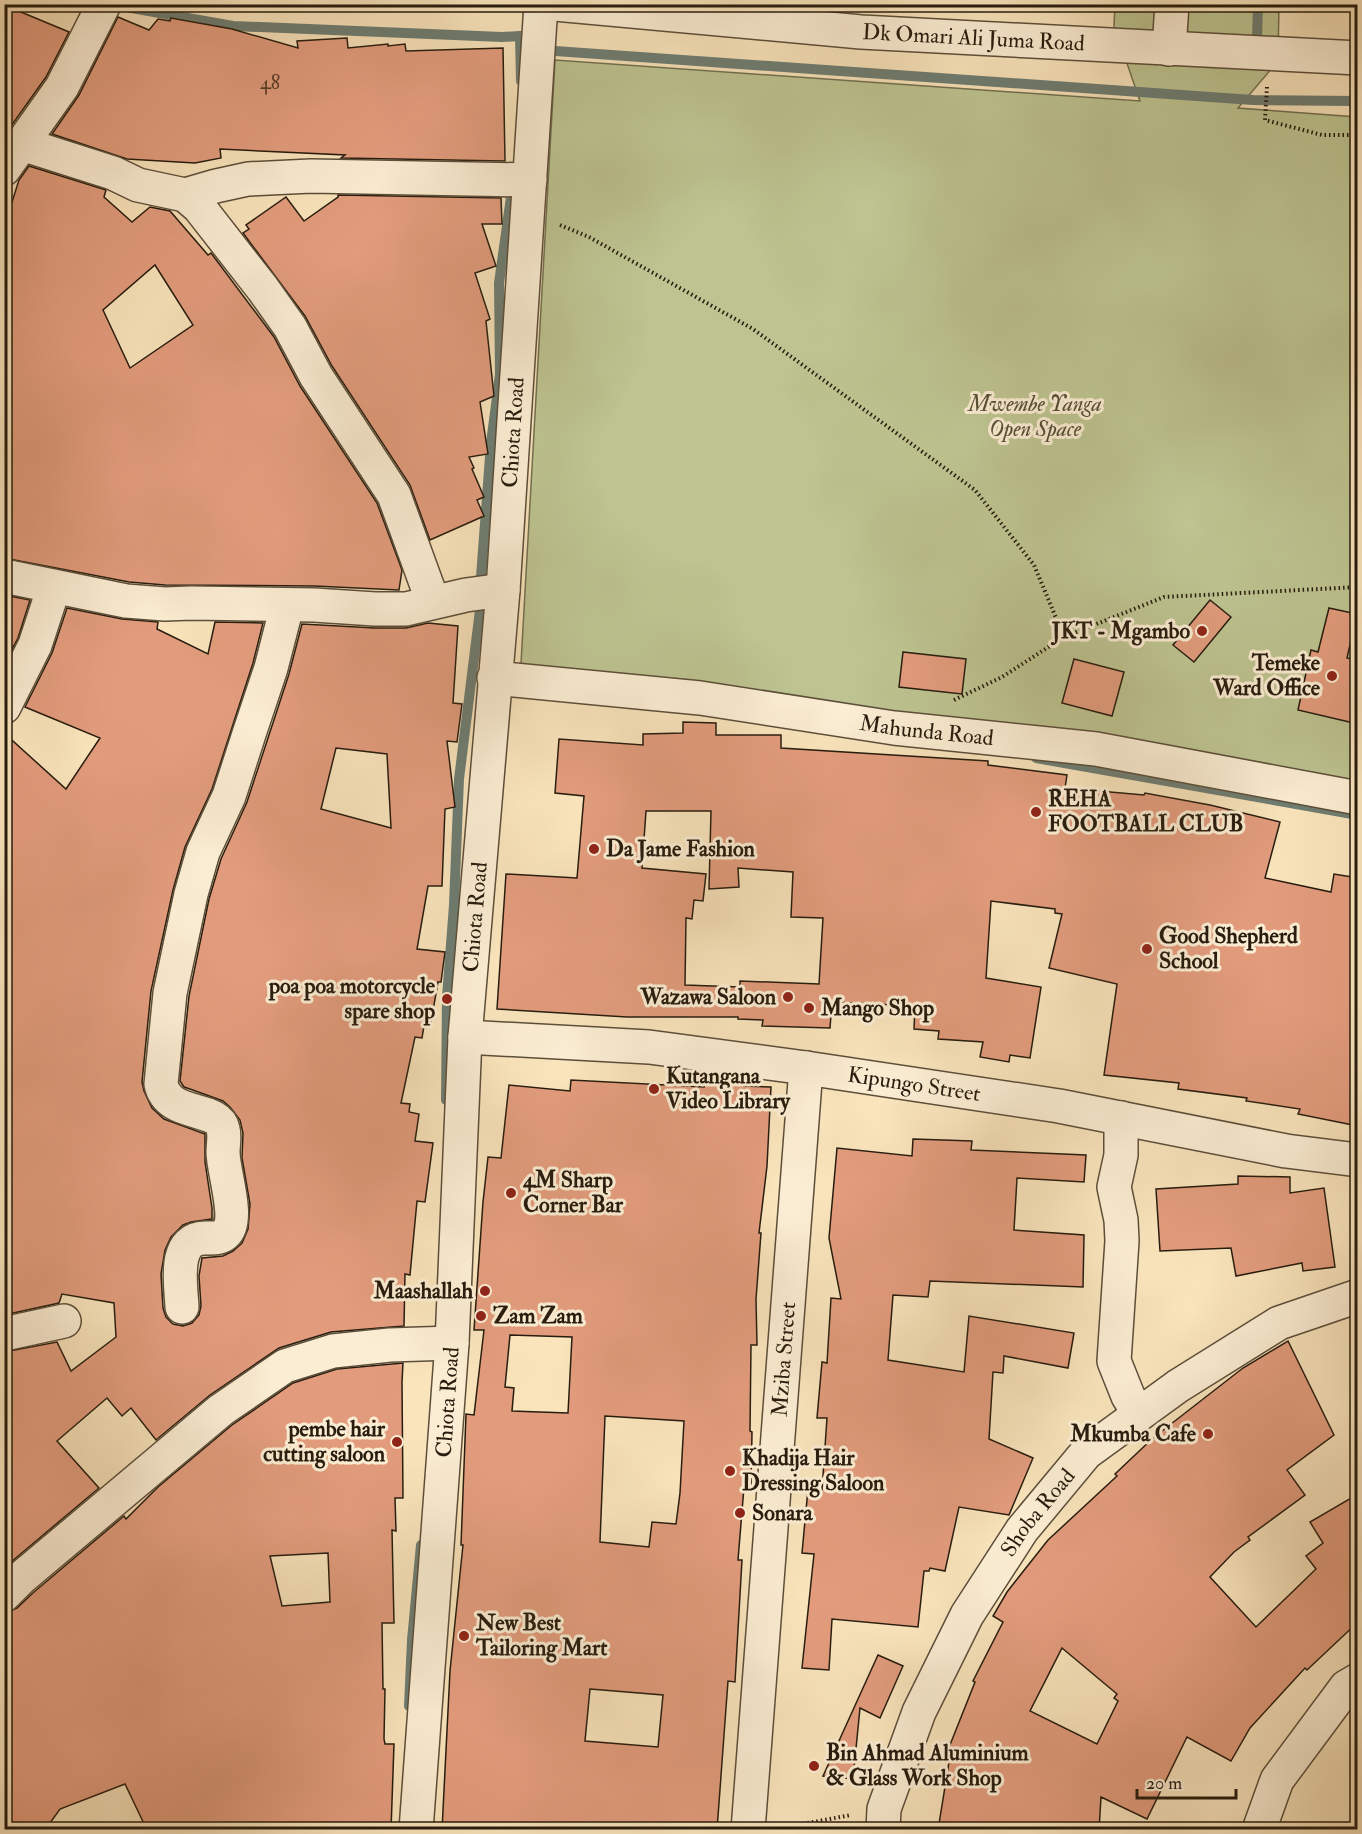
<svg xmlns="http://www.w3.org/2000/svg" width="1362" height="1834" font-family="'IM FELL Double Pica',serif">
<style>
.green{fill:#bdc491;stroke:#727050;stroke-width:1.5}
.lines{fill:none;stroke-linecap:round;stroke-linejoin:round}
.stream{stroke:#6e7d72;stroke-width:10}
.building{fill:#e29c7d;stroke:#271c0e;stroke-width:1.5;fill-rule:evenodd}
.minor-casing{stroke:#5c4e3a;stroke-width:36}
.path{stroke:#271c0e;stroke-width:4;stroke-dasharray:1.5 3;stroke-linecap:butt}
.minor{stroke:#fbedd3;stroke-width:33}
.poi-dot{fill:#8f2418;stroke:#fbedd3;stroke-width:2}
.labels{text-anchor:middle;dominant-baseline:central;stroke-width:6;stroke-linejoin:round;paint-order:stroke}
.number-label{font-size:20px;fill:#563c2a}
.street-label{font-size:22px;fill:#271c0e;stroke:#fbedd3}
.park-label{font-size:22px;font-style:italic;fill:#544e35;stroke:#fbedd3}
.poi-label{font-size:22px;font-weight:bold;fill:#271c0e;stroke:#fbedd3;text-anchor:start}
</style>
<rect width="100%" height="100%" fill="#f9e4bc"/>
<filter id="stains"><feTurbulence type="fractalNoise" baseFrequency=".00333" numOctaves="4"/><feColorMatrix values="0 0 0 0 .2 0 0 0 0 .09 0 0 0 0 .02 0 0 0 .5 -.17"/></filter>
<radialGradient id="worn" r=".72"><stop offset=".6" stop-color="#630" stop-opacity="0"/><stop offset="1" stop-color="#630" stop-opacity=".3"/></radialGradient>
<path class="green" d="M1115 5H1279L1278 61 1238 108 1357 117V802L520 681 555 60 1140 101 1114 26Z"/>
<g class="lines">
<g class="stream">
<path d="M109 4 233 26 502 37 520 36 525 40"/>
<path d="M1258 4 1257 41 1265 42"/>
<path d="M520 36 521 81"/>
<path d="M541 50 1253 100 1358 101"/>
<path d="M1036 758 1358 815"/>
<path d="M446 1100 447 997 454 905 459 779 482 594 481 577 491 443 500 374 499 283 513 183"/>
<path d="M409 1706 412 1640 421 1545"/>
</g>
</g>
<g class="building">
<path d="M4 5 69 32 46 77 4 136Z"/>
<path d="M118 17 149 30 158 19 170 21 171 18 232 29 298 48 297 41 347 38 348 48 388 44V46L405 44 406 51 503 48 505 161 341 158 345 155 220 149 221 158 195 163 127 159 52 134 79 95Z"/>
<path d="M29 166 106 190 104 197 132 222 150 207 170 211 208 255 211 253 274 337 300 386 377 503 402 570 399 590 314 586 165 585 129 582 4 558V227L19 180ZM155 265 193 325 130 368 103 310Z"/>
<path d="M338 195 501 198 502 224H482L496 266 475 273 490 319 486 321 494 396 480 402 488 454 469 457 474 468 472 469 484 497 477 500 484 516 430 540 410 485 332 366 305 316 243 233 249 229 246 225 286 197 304 221 338 197Z"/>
<path d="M4 595 30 600 18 638 4 664Z"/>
<path d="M1210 600 1231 617 1194 662 1173 645Z"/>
<path d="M67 608 122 619 158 622 157 629 208 654 215 622 263 623 253 663 212 789 185 847 173 890 151 991 142 1082 144 1091 152 1108 164 1119 205 1134V1162L212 1208V1219L191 1222 183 1225 171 1237 165 1250 161 1274 163 1308 166 1317 173 1324 183 1326 192 1323 199 1315 201 1306 199 1276 202 1258 223 1256 233 1251 242 1243 248 1229 250 1204 242 1158 243 1133 240 1120 230 1107 223 1101 190 1089 184 1087 180 1081 189 996 209 899 221 859 247 802 289 674 302 624 375 628H406L428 623 458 626 453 703 462 704 457 742 447 741 455 807 445 809 442 886H428L417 949 445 952 441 982H438L431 1022 425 1020 422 1038 415 1037 401 1103 410 1104 409 1112 419 1114 415 1141 433 1143 425 1202 417 1201 410 1275 405 1274 404 1326 331 1332 279 1348 210 1395 156 1440 131 1408 122 1416 107 1398 57 1441 99 1488 4 1568V1352L57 1342 71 1371 116 1337 114 1303 62 1294 59 1303 4 1315V733L66 789 100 738 25 707 52 653ZM336 748 387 754 391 828 321 809Z"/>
<path d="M1329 608 1357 614 1347 658 1358 661V724L1298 710 1311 650 1318 652Z"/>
<path d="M903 652 966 659 962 694 899 687Z"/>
<path d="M1074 659 1124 672 1112 716 1062 703Z"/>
<path d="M683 722 716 723V735H781V748L988 761V765L1067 775 1065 788 1144 795 1145 793 1210 805 1280 822 1265 878 1331 892 1334 874 1358 878V1126L1298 1114 1300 1109 1246 1101 1247 1098 1178 1089 1179 1083 1104 1075 1117 984 1049 968 1062 914 1055 913V909L991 901 986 978 1041 987 1030 1058 1010 1055 1009 1062 980 1057 983 1042 938 1039 939 1031 914 1029 915 1006 832 1002 830 1028 762 1026 763 1020 738 1019V1017H627L497 1009 506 874 577 878 584 796 555 793 559 739 643 745V734L683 733ZM646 811H711L709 889 739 887 738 868 793 872 791 917 823 918 819 984 740 981V987L685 985 686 918 692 919 694 900 703 901 706 874 642 868Z"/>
<path d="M704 1074 744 1079V1086L771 1087 767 1166 759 1233H761L756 1299 757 1345H751L750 1431 752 1432 751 1487H744L738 1560H742L735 1682 728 1681 717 1830H442L450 1671 463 1545H461L466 1414 474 1415 484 1330H474L483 1202 488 1157 501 1158 509 1085 570 1091 571 1080 704 1087ZM510 1335 572 1337 568 1413 512 1411 514 1388 505 1387ZM605 1416 684 1421 680 1493 676 1524 652 1522 649 1547 600 1542ZM590 1689 663 1695 658 1747 585 1741Z"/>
<path d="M913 1139 972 1141 971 1150 1086 1155 1084 1182 1017 1178 1014 1230 1084 1235 1083 1287 930 1281 928 1297 893 1295 888 1360 964 1372 969 1316 1074 1333 1068 1368 1004 1356 1003 1373 993 1372 989 1439 1033 1458 1009 1515 959 1507 945 1571 930 1568 929 1571H924L918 1627 832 1619 829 1670 802 1668 814 1554 802 1553 808 1489 822 1490 827 1418H817L822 1362 827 1363 831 1298 841 1299 829 1238 837 1148 912 1156Z"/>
<path d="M1238 1176 1290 1177V1193L1324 1188 1335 1267 1303 1271 1302 1263 1236 1276 1231 1248 1160 1251 1156 1189 1238 1184Z"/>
<path d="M1288 1341 1334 1435 1287 1470 1305 1495 1248 1537 1250 1540 1234 1552 1210 1577 1256 1627 1316 1569 1306 1556 1323 1543 1310 1522 1358 1494V1622L1307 1670 1305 1668 1250 1728 1231 1761 1187 1737 1147 1819 1101 1797 1099 1830H938L950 1756 946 1755 975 1682 973 1681 1003 1622 993 1616 1007 1592 1048 1540 1117 1476 1115 1474 1153 1438 1243 1368ZM1062 1648 1117 1694 1114 1698 1118 1701 1097 1744 1030 1711Z"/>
<path d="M403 1363 402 1382 403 1498H395L396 1531 392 1530 394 1623H382L383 1689H385L384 1739 385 1744H394L391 1830H147L125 1784 60 1809 45 1830H4V1613L17 1608 34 1592 124 1516 126 1519 158 1487 232 1425 293 1383 337 1369ZM328 1553 330 1602 282 1606 270 1556Z"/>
<path d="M878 1655 903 1666 880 1718 860 1708 853 1779 823 1776Z"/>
</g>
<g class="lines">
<g class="minor-casing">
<g id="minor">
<path id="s1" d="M555 4 861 32 1358 58"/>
<path d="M1169 49 1172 4"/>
<path d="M22 144 113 173 138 185 185 195 199 207 263 289 290 327 316 376 394 495 433 602"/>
<path d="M4 169 62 87 104 4"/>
<path d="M185 195 216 186 248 179 311 176 530 180"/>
<path d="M4 576 126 601 165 604 191 603 314 605 375 609H406L466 595 503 590"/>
<path id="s2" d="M494 678 700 698 894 728 1096 749 1358 798"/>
<path d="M4 707 35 645 54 587"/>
<path id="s3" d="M465 1037 649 1047 806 1068 1059 1106 1286 1151 1358 1160"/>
<path d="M1121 1118V1155L1114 1187 1121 1220 1122 1241 1114 1361 1128 1396 1139 1414"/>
<path d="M182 1307C181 1285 172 1238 205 1238 212 1238 221 1239 226 1233 240 1219 223 1171 223 1152 223 1145 225 1137 223 1129 218 1105 168 1118 161 1084L170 993 191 894 203 852 229 796 249 734 271 668 287 606"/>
<path d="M4 1334 64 1321"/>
<path d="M4 1595 21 1578 221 1410 285 1366 333 1351 390 1345 452 1343"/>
<path id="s4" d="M416 1830 452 1343 465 1037 503 590 541 4"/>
<path id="s5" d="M748 1830 806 1068"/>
<path id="s6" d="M883 1830 884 1809 919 1712 967 1615 1022 1530 1086 1453 1178 1386 1279 1323 1358 1296"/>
<path d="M1259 1830 1277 1780 1346 1687 1358 1680"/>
</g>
</g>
<g class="path">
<path d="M1267 87 1265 120 1322 135H1358"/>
<path d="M560 225 589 237 753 329 975 490 1034 565 1064 637"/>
<path d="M954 700 1002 677 1064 637 1164 597 1358 587"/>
<path d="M781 1828 851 1815"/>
</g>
<use href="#minor" class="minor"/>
</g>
<g class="poi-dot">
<circle cx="1202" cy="631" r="6"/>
<circle cx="1332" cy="676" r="6"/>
<circle cx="1036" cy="812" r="6"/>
<circle cx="594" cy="849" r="6"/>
<circle cx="1147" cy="949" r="6"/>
<circle cx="788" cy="997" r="6"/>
<circle cx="447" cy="999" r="6"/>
<circle cx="809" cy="1008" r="6"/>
<circle cx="654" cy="1089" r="6"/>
<circle cx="511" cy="1193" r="6"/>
<circle cx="485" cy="1291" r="6"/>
<circle cx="481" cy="1316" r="6"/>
<circle cx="1208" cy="1434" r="6"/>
<circle cx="397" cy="1442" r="6"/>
<circle cx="730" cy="1471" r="6"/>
<circle cx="740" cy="1513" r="6"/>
<circle cx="464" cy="1636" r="6"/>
<circle cx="814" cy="1766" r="6"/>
</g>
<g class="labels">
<g class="number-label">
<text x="270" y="82">48</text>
</g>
<g class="street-label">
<text stroke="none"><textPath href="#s1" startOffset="420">Dk Omari Ali Juma Road</textPath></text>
<text stroke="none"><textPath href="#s4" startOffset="1401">Chiota Road</textPath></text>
<text stroke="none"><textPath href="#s2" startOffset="436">Mahunda Road</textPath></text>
<text stroke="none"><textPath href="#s4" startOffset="915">Chiota Road</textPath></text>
<text stroke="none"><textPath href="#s3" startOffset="452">Kipungo Street</textPath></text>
<text stroke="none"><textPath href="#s5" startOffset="472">Mziba Street</textPath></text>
<text stroke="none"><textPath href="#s4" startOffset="429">Chiota Road</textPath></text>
<text stroke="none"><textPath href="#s6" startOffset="357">Shoba Road</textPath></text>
</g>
<g class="park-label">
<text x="1035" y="404">Mwembe Yanga<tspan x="1035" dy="25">Open Space</tspan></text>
</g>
<g class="poi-label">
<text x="1190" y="631" text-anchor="end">JKT - Mgambo</text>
<text x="1320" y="663" text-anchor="end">Temeke<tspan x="1320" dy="25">Ward Office</tspan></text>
<text x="1048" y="799">REHA<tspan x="1048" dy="25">FOOTBALL CLUB</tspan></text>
<text x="606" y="849">Da Jame Fashion</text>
<text x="1159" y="936">Good Shepherd<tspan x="1159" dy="25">School</tspan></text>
<text x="435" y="986" text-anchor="end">poa poa motorcycle<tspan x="435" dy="25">spare shop</tspan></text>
<text x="776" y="997" text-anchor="end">Wazawa Saloon</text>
<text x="821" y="1008">Mango Shop</text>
<text x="666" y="1076">Kutangana<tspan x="666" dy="25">Video Library</tspan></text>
<text x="523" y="1180">4M Sharp<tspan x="523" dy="25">Corner Bar</tspan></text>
<text x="473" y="1291" text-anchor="end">Maashallah</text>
<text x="493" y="1316">Zam Zam</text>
<text x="385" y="1429" text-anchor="end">pembe hair<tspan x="385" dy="25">cutting saloon</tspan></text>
<text x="1196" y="1434" text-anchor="end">Mkumba Cafe</text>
<text x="742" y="1458">Khadija Hair<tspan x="742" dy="25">Dressing Saloon</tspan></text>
<text x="752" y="1513">Sonara</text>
<text x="476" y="1623">New Best<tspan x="476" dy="25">Tailoring Mart</tspan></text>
<text x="826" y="1753">Bin Ahmad Aluminium<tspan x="826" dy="25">&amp; Glass Work Shop</tspan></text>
</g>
</g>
<rect width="1362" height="1834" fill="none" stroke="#f9e4bc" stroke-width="24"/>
<rect x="6" y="6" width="1350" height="1822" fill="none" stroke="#271c0e" stroke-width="3"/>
<rect x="12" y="12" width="1338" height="1810" fill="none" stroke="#271c0e" stroke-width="1.5"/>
<path d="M1137 1789v9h99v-9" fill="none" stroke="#271c0e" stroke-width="3"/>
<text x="1146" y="1789" font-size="18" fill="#271c0e" stroke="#fbedd3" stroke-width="4.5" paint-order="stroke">20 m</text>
<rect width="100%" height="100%" filter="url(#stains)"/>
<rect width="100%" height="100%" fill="url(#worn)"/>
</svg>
